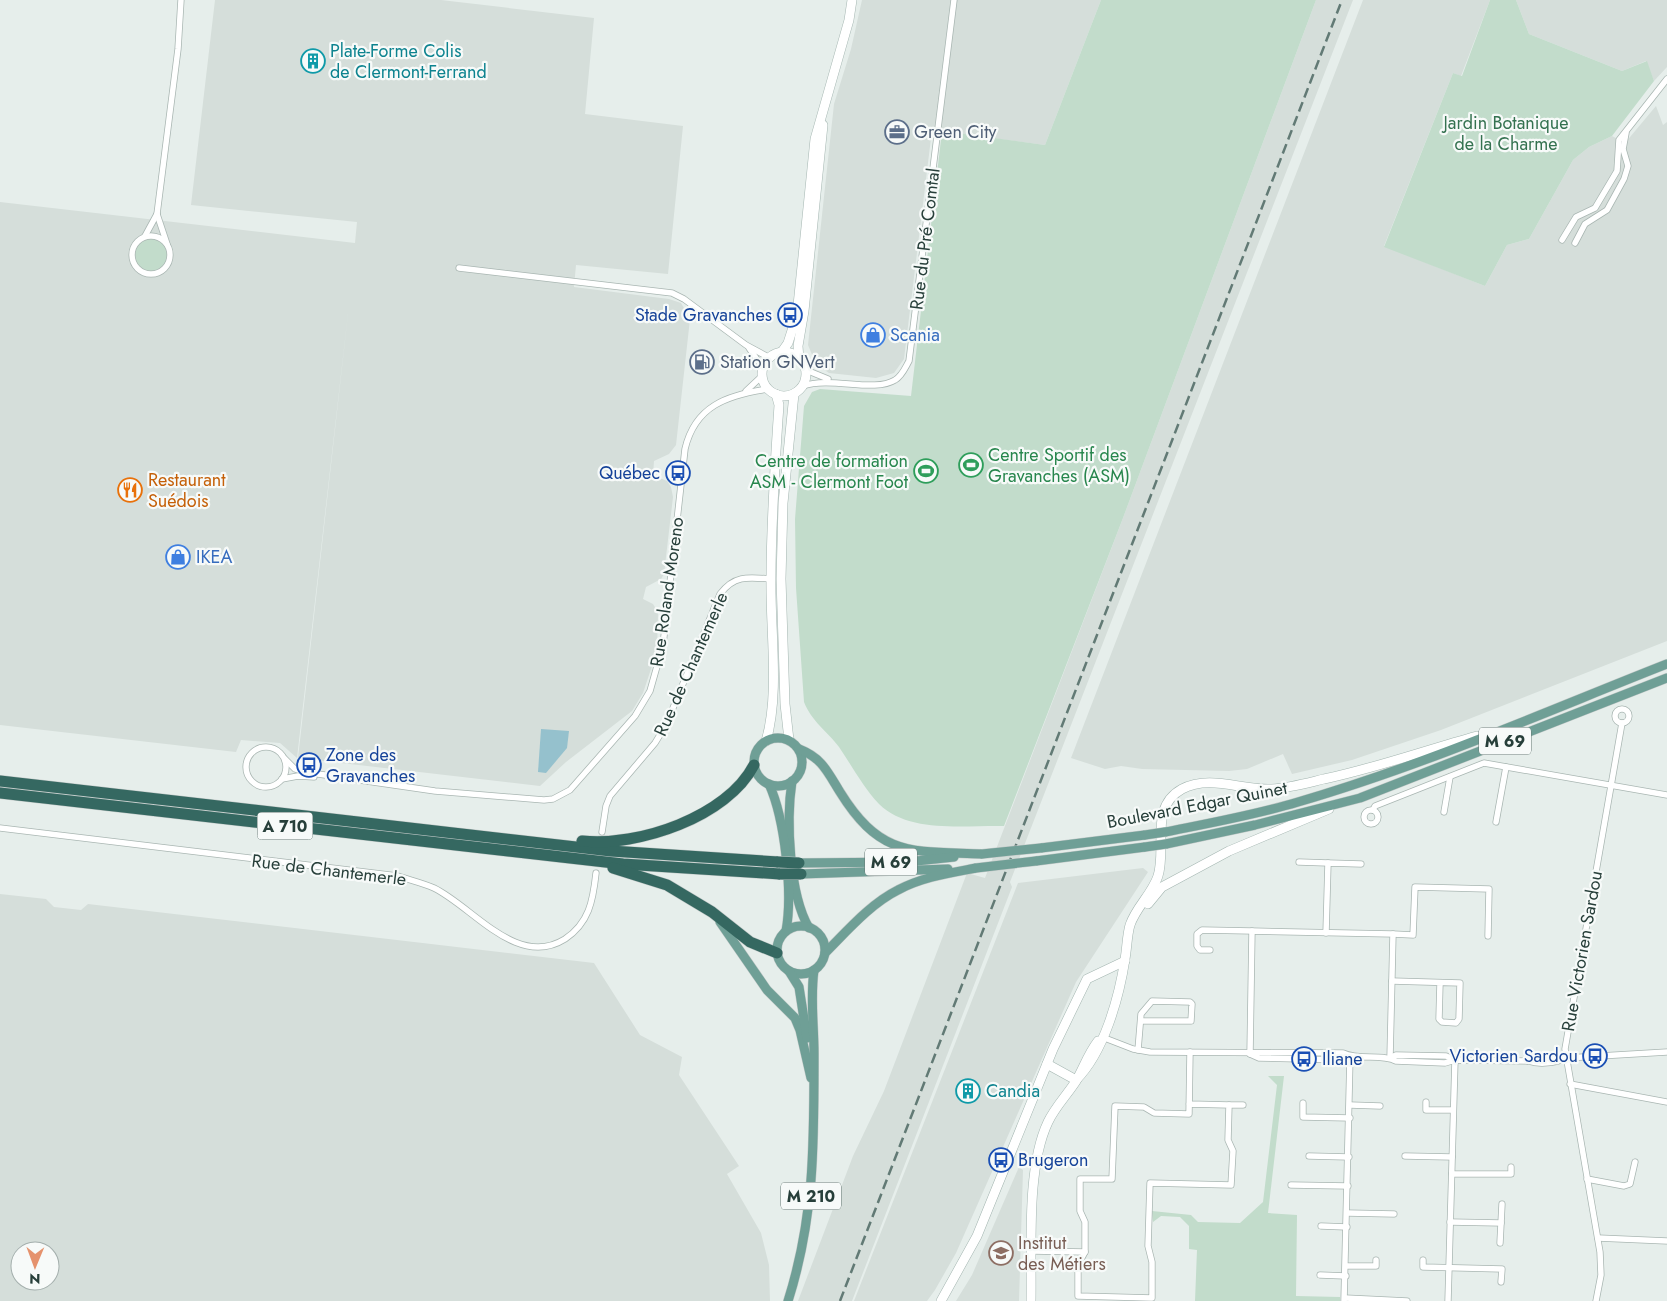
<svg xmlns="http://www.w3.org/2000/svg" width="1667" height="1301" font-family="Jost,sans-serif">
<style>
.built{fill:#d5deda;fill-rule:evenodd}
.green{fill:#c2dccb}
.water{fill:#95c1cd}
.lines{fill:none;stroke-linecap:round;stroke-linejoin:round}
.street-casing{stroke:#a9b6b2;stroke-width:7}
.secondary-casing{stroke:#a3b5b0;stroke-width:10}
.primary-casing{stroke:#c3c9c8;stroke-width:10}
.highway-casing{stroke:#c3c9c8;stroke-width:12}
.street{stroke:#fff;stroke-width:5.5}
.secondary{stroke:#fff;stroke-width:9}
.primary{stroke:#6f9f96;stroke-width:9}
.highway{stroke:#356861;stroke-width:11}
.rail{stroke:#627a75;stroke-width:2.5;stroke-dasharray:10 5;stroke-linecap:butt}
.primary-bridge-casing{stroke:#c3c9c8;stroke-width:10;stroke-linecap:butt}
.highway-bridge-casing{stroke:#c3c9c8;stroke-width:12;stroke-linecap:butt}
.primary-bridge{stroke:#6f9f96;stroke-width:9}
.highway-bridge{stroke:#356861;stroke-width:11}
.labels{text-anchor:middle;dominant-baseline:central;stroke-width:4.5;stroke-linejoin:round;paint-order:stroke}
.shield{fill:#f7faf9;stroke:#657773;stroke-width:1}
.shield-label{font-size:16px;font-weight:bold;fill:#273f3a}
.culture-label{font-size:18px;fill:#0d838f;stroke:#f7faf9;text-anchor:start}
.park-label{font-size:18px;fill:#347250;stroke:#f7faf9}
.service-label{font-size:18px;fill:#4e5e75;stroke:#f7faf9;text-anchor:start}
.street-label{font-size:18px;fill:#273f3a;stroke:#f7faf9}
.transit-label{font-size:18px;fill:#164399;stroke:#f7faf9;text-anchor:end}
.shop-label{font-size:18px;fill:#366cbe;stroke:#f7faf9;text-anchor:start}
.leisure-label{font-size:18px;fill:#27864d;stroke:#f7faf9;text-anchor:start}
.food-label{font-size:18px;fill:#c56008;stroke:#f7faf9;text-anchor:start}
.education-label{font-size:18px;fill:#785e54;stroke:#f7faf9;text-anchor:start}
</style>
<rect width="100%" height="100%" fill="#e6eeeb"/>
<g class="built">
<path d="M215 0H441L594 18 585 114 683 126 668 274 576 265 574 287 669 299 681 303 690 319 676 445 669 454 654 461 653 475 667 481 671 487 673 497 664 574 661 579 646 587 643 599 653 604 658 612 657 651 643 693 632 711 566 762 540 786 298 758 349 305 297 758 280 743 241 740 236 752 0 725V202L355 243 357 222 191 205Z"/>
<path d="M862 0H1101L1045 145 932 130 904 359 894 373 876 378 829 373 816 364 808 345 834 104 851 49Z"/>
<path d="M1316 0H1353L1010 882 1012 887 852 1301H798L853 1156 884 1091 967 873 985 878 1123 518Z"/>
<path d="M1363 0H1490L1461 76 1453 73 1384 246 1485 286 1507 245 1529 239 1573 160 1589 147 1612 136 1625 143 1656 106 1663 125 1667 122V641L1441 730 1352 760 1292 774 1283 754 1247 769 1229 771 1142 769 1121 766 1105 769 1071 758Z"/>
<path d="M1516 0H1667V67L1654 81 1646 61 1622 71 1529 34Z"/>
<path d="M1143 868 1148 872 1076 982 956 1253 935 1290 927 1301H854L1018 883Z"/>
<path d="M0 894 46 899 54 907 81 910 88 904 594 963 640 1035 682 1057 679 1075 739 1166 727 1174 761 1233 769 1265 770 1301H0ZM20 1251H50V1281H20Z"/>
<path d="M1019 1167 1023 1170 1019 1301H956L972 1275Z"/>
</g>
<g class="green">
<path d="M1101 0H1316L1123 518 1004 826C966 825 909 834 879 804 863 787 852 766 839 747 827 731 812 722 804 702L796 588 795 519 804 406 812 392 820 389 911 396 942 131 1045 145Z"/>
<path d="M1490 0H1516L1529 34 1622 71 1647 61 1654 81 1612 136 1589 147 1573 160 1529 239 1507 245 1485 286 1384 247 1453 73 1462 76Z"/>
<circle cx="151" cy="255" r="16"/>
<path d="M1268 1076H1284L1268 1213 1297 1215 1296 1296 1340 1297V1301H1195L1197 1250 1189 1249V1226L1180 1217 1161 1216 1153 1222 1152 1211 1191 1215 1198 1222 1240 1223 1263 1202 1277 1085Z"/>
</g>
<path class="water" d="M541 729 569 731 567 748 546 773 538 772Z"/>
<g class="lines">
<g class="street-casing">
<g id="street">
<circle cx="151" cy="255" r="19"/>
<path d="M145 236 157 214"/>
<path d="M1562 240 1576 217 1595 208 1617 171 1619 140 1667 79"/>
<path d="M1575 243 1585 224 1607 210 1624 179 1628 166 1623 149 1626 133"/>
<path d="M167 244 157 214 178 49 181 0"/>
<path d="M459 268 672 293 684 299 746 345 770 358"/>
<path d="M749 348 763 368"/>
<path d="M806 370 828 379"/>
<path d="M803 386C831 376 874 393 895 380 902 376 905 368 909 361L954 0"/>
<path d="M746 391 762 376"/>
<circle cx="1622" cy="716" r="7"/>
<circle cx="266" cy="767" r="20"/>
<path d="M285 759 295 769 304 772 435 791 544 800 553 799 570 790 635 716 650 691 663 645 685 449C695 406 727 395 768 389"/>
<path d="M282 779 298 776 314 777"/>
<path d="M1373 810 1375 806 1484 763 1667 795"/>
<circle cx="1371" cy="817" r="7"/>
<path d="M1444 812 1450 777"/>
<path d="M1496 822 1506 767"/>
<path d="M0 828 398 876C410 880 423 883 434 888 473 907 517 969 565 939 589 923 593 901 596 873"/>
<path d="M602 832 606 806 610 796 655 743 666 725 720 594C734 575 748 577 771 579"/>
<path d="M1299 862 1328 863"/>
<path d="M1326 933 1328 863 1361 864"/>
<path d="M1393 934 1413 935 1415 887 1489 889 1488 936"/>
<path d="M1210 950H1200L1197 946V934L1202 930 1252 931"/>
<path d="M1392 981 1460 983 1459 1019 1456 1023 1442 1022 1439 1019 1440 983"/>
<path d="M1102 1037 1133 1049 1150 1052 1343 1053C1360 1061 1380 1053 1396 1061L1445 1063 1455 1060 1528 1061C1540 1065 1555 1063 1566 1058"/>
<path d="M1138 1050 1141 1014 1152 1001 1190 1002 1192 1004 1191 1021H1141"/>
<path d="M1250 1054 1252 931 1393 934 1390 1058"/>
<path d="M1250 1054 1259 1058 1343 1060 1350 1057"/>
<path d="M1390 1058 1396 1055 1446 1056 1455 1060"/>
<path d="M1528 1061 1534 1057 1566 1058 1667 1052"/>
<path d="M1570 1084 1667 1102"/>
<path d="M1426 1102V1110H1453"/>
<path d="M1303 1103V1117L1350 1118"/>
<path d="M1189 1104 1229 1105 1228 1140 1233 1151 1231 1185 1150 1183 1148 1246 1152 1262V1298L1078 1296V1265L1085 1252V1222L1080 1211V1179H1112L1115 1106 1144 1107 1154 1113 1189 1114 1190 1052"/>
<path d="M1229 1105H1243"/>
<path d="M1350 1105 1380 1106"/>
<path d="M1309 1156 1349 1157"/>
<path d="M1405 1156 1452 1157"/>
<path d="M1452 1174H1511V1167"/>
<path d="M1587 1179 1624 1186 1630 1184 1635 1162"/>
<path d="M1291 1185 1348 1186"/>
<path d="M1347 1213 1394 1214"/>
<path d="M1450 1222 1501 1223"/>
<path d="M1321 1226 1347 1227"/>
<path d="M1598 1238 1667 1241"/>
<path d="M1500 1243 1502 1204"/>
<path d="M1032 1251 1085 1252"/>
<path d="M1423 1260V1267L1502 1269 1501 1282"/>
<path d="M1346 1266H1376V1260"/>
<path d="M1320 1275 1346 1276"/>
<path d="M1345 1298 1407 1301"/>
<path d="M1344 1301 1350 1057"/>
<path d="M1448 1301 1455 1060"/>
<path d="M1596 1301 1601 1275 1600 1252 1565 1049 1622 723"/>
</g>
</g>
<g class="secondary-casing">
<g id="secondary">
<circle cx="784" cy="374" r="22"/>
<path d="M781 353 788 343 797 315 815 139 849 20 852 0"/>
<path d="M799 359 798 346 804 311 823 125"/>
<path d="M789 740 785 704 781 579 783 503 794 394"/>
<path d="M766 741C780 694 770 629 771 579 771 521 775 463 779 405L776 394"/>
<path d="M1148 904 1162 887 1229 851 1329 809"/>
<path d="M1047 1064 1076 1080"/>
<path d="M1076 1080C1104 1052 1119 998 1125 959 1127 948 1127 935 1130 925 1136 907 1152 894 1158 876 1167 847 1149 807 1182 789 1210 774 1243 791 1272 789 1289 788 1307 783 1324 779 1376 768 1426 750 1477 736"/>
<path d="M941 1301 977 1236 1053 1049 1087 979 1125 961"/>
<path d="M1031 1301C1032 1249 1026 1168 1048 1122 1055 1107 1067 1095 1076 1081 1084 1067 1088 1054 1098 1041"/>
</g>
</g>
<g class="primary-casing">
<g id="primary">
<circle cx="778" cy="762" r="24"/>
<path d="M799 749C822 758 827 771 840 792 881 858 912 851 982 854"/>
<path d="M792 781C786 820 789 894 809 928"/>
<path d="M769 784C785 819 793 893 786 931"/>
<path d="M1165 832C1210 823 1255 815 1298 802 1425 765 1545 712 1667 664"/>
<path d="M1166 844 1255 825 1360 798 1667 678"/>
<path d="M1041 848 1145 835"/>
<path d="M1036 861 1145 847"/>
<path d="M799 863 907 862 954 857"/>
<path d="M801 874 948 869"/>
<path d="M720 922 767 990 795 1018 800 1030 811 1078"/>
<circle cx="801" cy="950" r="24"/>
<path d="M825 953C847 931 870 904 898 890 922 877 950 873 976 868"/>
<path d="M789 971 799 987 807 1038"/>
<path d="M788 1301C815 1216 814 1141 814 1053 814 1025 810 999 814 970"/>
</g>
</g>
<g class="highway-casing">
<g id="highway">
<path d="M0 781 611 851 778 862"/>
<path d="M0 793 623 864 780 874"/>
<path d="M582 841C638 847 727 817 754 765"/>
<path d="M613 868 667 885 712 912 750 942 777 953"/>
</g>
</g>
<use href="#street" class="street"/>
<use href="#secondary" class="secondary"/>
<use href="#primary" class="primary"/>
<use href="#highway" class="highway"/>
<path class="rail" d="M840 1301 1342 0"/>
<g class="primary-bridge-casing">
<g id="primary-bridge">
<path d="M1145 835 1165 832"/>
<path d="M1145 847 1166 844"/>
<path d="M982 854 1041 848"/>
<path d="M976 868 1036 861"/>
</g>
</g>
<g class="highway-bridge-casing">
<g id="highway-bridge">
<path d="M778 862 799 863"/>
<path d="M780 874H801"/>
</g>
</g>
<use href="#primary-bridge" class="primary-bridge"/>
<use href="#highway-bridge" class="highway-bridge"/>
</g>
<defs>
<g id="building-ring" transform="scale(1.25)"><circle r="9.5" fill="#f7faf9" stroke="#0f9aa8" stroke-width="1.5"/><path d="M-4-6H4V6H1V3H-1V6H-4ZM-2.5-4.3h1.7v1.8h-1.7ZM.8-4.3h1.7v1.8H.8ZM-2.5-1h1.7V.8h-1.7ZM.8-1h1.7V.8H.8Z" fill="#0f9aa8"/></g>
<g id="office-ring" transform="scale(1.25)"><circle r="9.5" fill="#f7faf9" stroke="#5c6f8a" stroke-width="1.5"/><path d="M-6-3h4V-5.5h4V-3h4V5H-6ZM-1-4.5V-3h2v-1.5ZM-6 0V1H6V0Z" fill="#5c6f8a"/></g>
<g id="bus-ring" transform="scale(1.25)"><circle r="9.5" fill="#f7faf9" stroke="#1a4fb4" stroke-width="1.5"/><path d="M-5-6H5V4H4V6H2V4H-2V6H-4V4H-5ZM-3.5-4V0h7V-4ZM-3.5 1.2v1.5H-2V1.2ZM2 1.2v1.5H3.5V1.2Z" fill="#1a4fb4"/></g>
<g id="shop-ring" transform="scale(1.25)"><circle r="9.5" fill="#f7faf9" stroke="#3f7fe0" stroke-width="1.5"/><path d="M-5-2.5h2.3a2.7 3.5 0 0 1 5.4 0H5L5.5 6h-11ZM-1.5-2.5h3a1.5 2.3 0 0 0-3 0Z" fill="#3f7fe0"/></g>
<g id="fuel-ring" transform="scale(1.25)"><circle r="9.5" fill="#f7faf9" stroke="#5c6f8a" stroke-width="1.5"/><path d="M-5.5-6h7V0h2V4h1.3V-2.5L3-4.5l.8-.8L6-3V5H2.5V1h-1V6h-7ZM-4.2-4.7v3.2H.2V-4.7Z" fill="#5c6f8a"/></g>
<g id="stadium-ring" transform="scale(1.25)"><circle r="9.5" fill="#f7faf9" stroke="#2e9e5b" stroke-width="1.5"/><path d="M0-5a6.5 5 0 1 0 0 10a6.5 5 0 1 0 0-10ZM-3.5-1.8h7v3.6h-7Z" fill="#2e9e5b"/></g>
<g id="restaurant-ring" transform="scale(1.25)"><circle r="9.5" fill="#f7faf9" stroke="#e8710a" stroke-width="1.5"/><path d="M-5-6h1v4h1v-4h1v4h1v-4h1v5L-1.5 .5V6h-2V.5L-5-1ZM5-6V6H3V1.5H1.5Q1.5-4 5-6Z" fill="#e8710a"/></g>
<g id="school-ring" transform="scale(1.25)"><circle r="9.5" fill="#f7faf9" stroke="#8d6e63" stroke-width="1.5"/><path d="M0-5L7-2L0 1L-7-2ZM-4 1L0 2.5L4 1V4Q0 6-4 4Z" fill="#8d6e63"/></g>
</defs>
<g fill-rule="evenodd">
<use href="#building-ring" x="313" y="61"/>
<use href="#office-ring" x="897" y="132"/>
<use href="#bus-ring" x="790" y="315"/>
<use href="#shop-ring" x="873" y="335"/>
<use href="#fuel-ring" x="702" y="362"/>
<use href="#stadium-ring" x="971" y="465"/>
<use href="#stadium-ring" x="926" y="471"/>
<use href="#bus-ring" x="678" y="473"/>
<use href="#restaurant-ring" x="130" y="490"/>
<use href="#shop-ring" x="178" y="557"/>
<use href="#bus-ring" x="309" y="765"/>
<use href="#bus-ring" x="1595" y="1056"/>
<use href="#bus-ring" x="1304" y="1059"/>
<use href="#building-ring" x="968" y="1091"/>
<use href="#bus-ring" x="1001" y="1160"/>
<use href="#school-ring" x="1001" y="1253"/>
</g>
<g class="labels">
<g class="shield">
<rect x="1479" y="727.5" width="52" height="27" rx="4"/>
<rect x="257.5" y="812.5" width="55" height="27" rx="4"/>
<rect x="865" y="848.5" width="52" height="27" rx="4"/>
<rect x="781" y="1182.5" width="60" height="27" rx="4"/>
</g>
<g class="shield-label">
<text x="1505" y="741">M 69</text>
<text x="285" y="826">A 710</text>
<text x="891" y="862">M 69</text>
<text x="811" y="1196">M 210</text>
</g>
<g class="culture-label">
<text x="330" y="51">Plate-Forme Colis<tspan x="330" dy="21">de Clermont-Ferrand</tspan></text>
<text x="986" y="1091">Candia</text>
</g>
<g class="park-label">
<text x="1506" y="123">Jardin Botanique<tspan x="1506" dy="21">de la Charme</tspan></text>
</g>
<g class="service-label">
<text x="914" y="132">Green City</text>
<text x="720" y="362">Station GNVert</text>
</g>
<g class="street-label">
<text transform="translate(925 239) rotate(-83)">Rue du Pré Comtal</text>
<text transform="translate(667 592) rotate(-82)">Rue Roland Moreno</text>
<text transform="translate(691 664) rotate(-66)">Rue de Chantemerle</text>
<text transform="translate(1197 805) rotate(-11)">Boulevard Edgar Quinet</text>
<text transform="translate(329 870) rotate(7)">Rue de Chantemerle</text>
<text transform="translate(1582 951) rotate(-80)">Rue Victorien Sardou</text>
</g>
<g class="transit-label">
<text x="772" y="315">Stade Gravanches</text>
<text x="660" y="473">Québec</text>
<text x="326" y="755" text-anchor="start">Zone des<tspan x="326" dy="21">Gravanches</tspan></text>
<text x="1578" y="1056">Victorien Sardou</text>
<text x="1322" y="1059" text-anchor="start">Iliane</text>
<text x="1018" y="1160" text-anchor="start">Brugeron</text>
</g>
<g class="shop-label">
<text x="890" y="335">Scania</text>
<text x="196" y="557">IKEA</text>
</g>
<g class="leisure-label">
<text x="988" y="455">Centre Sportif des<tspan x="988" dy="21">Gravanches (ASM)</tspan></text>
<text x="908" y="461" text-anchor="end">Centre de formation<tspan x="908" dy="21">ASM - Clermont Foot</tspan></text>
</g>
<g class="food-label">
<text x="148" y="480">Restaurant<tspan x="148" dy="21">Suédois</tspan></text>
</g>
<g class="education-label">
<text x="1018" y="1243">Institut<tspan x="1018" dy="21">des Métiers</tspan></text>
</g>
</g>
<g transform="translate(35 1266) rotate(181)"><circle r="24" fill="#f7faf9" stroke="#a4afad"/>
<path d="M0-4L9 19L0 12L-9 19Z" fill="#e5926d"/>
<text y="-8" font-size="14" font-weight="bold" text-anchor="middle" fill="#273f3a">N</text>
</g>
</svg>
